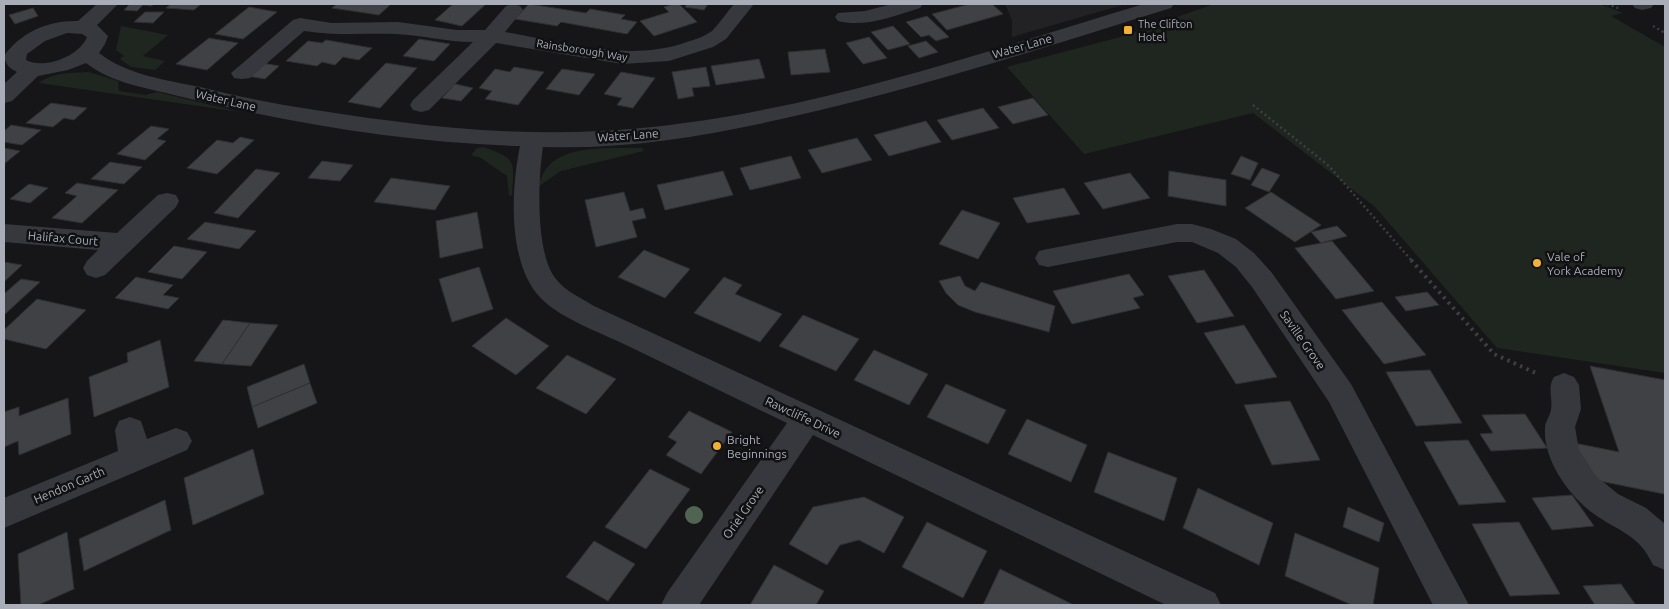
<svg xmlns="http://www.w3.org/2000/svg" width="1669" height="609" font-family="Ubuntu,sans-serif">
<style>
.built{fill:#222225}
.green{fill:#1e261f}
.building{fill:#404145;stroke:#303034}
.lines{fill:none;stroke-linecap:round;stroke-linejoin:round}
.path-far1{stroke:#3d3f44;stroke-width:2.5;stroke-dasharray:2 3;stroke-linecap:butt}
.path{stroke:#3d3f44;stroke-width:4;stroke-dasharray:2.5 4.5;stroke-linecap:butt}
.minor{fill:#37383d;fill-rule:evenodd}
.tree{fill:#506452}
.poi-dot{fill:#f2b134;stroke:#111113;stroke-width:2}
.labels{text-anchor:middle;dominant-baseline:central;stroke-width:5;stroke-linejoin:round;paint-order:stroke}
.far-poi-label{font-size:11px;fill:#a8adb8;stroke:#111113;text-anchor:start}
.far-street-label{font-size:11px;fill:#a8adb8;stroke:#111113}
.street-label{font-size:12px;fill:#a8adb8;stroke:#111113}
.poi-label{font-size:12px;fill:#a8adb8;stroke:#111113;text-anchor:start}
</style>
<rect width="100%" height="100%" fill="#161618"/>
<path class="built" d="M1005 4H1126L1012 37V20Z"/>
<g class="green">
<path d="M1214 4H1600L1623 13 1611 16 1665 47V373L1497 348 1375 207 1253 113 1084 154 1007 67 1124 36Z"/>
<path d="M121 26 168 35 143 56 165 61 155 70 131 67 120 59 124 56 116 50Z"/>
<path d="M89 72 118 81 119 91 145 95 157 92 240 112 39 83C53 72 72 73 89 72Z"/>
<path d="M484 147C517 159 514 161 512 195L509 196 507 176 481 158 471 155 477 148Z"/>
<path d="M642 148 644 151 561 171 539 186C547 141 608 149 642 148Z"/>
</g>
<g class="building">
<path d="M130 4H154L151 6 143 5 137 11 124 10Z"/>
<path d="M171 4H201L194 10 166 8Z"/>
<path d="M337 4H391L379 15 332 8Z"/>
<path d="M453 4H486L462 26 435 20Z"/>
<path d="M529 4 586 13 590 9 625 15 621 19 637 22 627 34 561 22 557 26 515 19Z"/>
<path d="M674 4H679L697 22 654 36 640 21 669 12 664 7Z"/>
<path d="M687 4H708L704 10 685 7Z"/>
<path d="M970 4H992L1003 14 947 30 932 14Z"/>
<path d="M249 7 277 12 243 39 215 34Z"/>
<path d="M33 8 38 16 15 24 9 15Z"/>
<path d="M145 12H164L153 23 134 22Z"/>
<path d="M927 16 949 37 936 41 929 35 921 37 906 22Z"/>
<path d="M893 26 910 44 888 50 871 32Z"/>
<path d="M869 37 887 58 863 64 846 43Z"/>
<path d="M209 38 238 43 207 70 176 64Z"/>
<path d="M419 39 450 44 434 61 403 56Z"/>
<path d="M326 40 372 48 359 60 343 57 335 65 322 62 317 66 286 61 308 41 322 43Z"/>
<path d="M926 41 938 52 919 58 908 46Z"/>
<path d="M825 49 830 72 791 75 788 52Z"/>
<path d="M759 59 765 78 716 85 711 66Z"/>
<path d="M262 63 279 66 265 79 247 76Z"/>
<path d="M386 63 417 68 380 108 348 102Z"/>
<path d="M514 67 544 72 518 105 485 99 492 91 479 88 495 69 510 72Z"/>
<path d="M706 67 710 86 692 88 694 96 678 99 672 72Z"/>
<path d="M562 69 595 74 579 95 546 89Z"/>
<path d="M621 72 655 78 633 108 617 105 622 98 604 94Z"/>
<path d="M455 84 473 88 461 101 442 98Z"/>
<path d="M1033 98 1048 115 1013 124 998 107Z"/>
<path d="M51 103 87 108 74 120 64 118 53 127 26 123Z"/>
<path d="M983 108 999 128 952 140 937 120Z"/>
<path d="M926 121 941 142 889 156 874 135Z"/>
<path d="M11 125 41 130 22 145 4 142V131Z"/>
<path d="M151 126 169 129 157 139 166 141 145 160 117 154Z"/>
<path d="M240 137 254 140 217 174 187 168 217 140 233 143Z"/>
<path d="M857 138 872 160 822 173 808 150Z"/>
<path d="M4 148 20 151 4 164Z"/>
<path d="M791 156 801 178 750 190 740 168Z"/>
<path d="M1241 156 1258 163 1250 180 1231 174Z"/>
<path d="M322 161 353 165 340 181 308 178Z"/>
<path d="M110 162 142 167 124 184 91 179Z"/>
<path d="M1262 168 1280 175 1269 192 1251 185Z"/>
<path d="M256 169 280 173 238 218 214 213Z"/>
<path d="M723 171 733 195 665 210 657 185Z"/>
<path d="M1169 171 1226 180V206L1168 196Z"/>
<path d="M1130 173 1150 198 1103 209 1084 183Z"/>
<path d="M391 178 450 186 435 210 374 202Z"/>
<path d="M77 183 118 190 82 223 52 218 77 196 65 193Z"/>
<path d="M29 184 48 188 30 203 10 199Z"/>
<path d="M1064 188 1080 214 1027 223 1013 198Z"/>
<path d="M624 192 630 211 643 208 646 218 632 221 637 237 596 247 585 200Z"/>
<path d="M1271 192 1321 225 1295 242 1245 208Z"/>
<path d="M962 210 1000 223 978 259 939 244Z"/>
<path d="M477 212 483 248 440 258 436 221Z"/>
<path d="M205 222 256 231 239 249 187 239Z"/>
<path d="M1337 226 1347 236 1321 243 1311 232Z"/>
<path d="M1332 241 1374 291 1336 299 1295 248Z"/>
<path d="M174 246 207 252 182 279 148 272Z"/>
<path d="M644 250 690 269 665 298 618 277Z"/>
<path d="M4 262 22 265 4 282Z"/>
<path d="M479 267 493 309 452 322 439 279Z"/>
<path d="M1204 270 1234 316 1197 323 1168 276Z"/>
<path d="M1129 274 1144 295 1133 298 1140 308 1072 324 1053 291Z"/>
<path d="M960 276 965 286 975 291 981 282 1055 306 1049 332 975 312 958 305 946 293 939 281Z"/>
<path d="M136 277 173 285 163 295 179 298 168 309 115 298Z"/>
<path d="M724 277 742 285 735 294 782 314 760 342 694 313Z"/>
<path d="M21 279 40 282 4 315V294Z"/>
<path d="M1427 292 1439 305 1406 311 1395 297Z"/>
<path d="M37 299 86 310 46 349 4 339V330Z"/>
<path d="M1382 302 1426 355 1384 364 1342 310Z"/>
<path d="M803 315 859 339 836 371 779 346Z"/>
<path d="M506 318 549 346 516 375 472 346Z"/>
<path d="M223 320 250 323 222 364 194 361Z"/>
<path d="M250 323 278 325 251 366 222 364Z"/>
<path d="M1244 325 1277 377 1236 384 1204 333Z"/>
<path d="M160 340 169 387 94 417 89 377 128 362 127 353Z"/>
<path d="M874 350 928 374 909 405 854 380Z"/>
<path d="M567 355 616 379 586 414 536 388Z"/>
<path d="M304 364 310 383 252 407 247 387Z"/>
<path d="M1590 366 1665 380V496L1664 494 1585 478 1574 443 1619 452Z"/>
<path d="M1430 370 1462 423 1416 426 1386 372Z"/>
<path d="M310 383 317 403 258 428 252 407Z"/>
<path d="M946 384 1006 410 988 444 927 417Z"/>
<path d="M68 398 71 434 19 455 18 441 4 447V412L19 407V416Z"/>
<path d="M1290 401 1320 460 1272 465 1244 405Z"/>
<path d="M689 411 732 432 701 474 666 455 677 442 668 437Z"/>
<path d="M1525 414 1547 448 1491 451 1480 434 1493 433 1482 415Z"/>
<path d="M1027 419 1087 445 1071 482 1008 454Z"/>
<path d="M1468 440 1506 502 1459 505 1424 442Z"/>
<path d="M253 449 264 494 193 525 184 478Z"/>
<path d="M1108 452 1177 478 1164 521 1094 492Z"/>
<path d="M650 469 690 489 646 549 605 527Z"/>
<path d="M1198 488 1273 523 1259 565 1183 528Z"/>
<path d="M1572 495 1594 526 1552 530 1532 498Z"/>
<path d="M864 497 904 517 884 553 859 540 840 545 827 565 789 544 813 507Z"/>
<path d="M165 500 171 530 84 571 79 539Z"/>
<path d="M1348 507 1384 523 1379 542 1343 527Z"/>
<path d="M927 522 987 551 963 598 902 567Z"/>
<path d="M1519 522 1560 594 1510 596 1472 524Z"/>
<path d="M67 532 74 589 38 605H21L18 554Z"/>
<path d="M1295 533 1379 568 1373 605H1352L1285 576Z"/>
<path d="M594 541 635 564 608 601 566 577Z"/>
<path d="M774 565 824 591 816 605H750Z"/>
<path d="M1000 569 1074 605H983Z"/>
<path d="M1621 584 1635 604 1595 605 1583 586Z"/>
</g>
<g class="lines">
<g class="path-far1">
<path d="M1607 4 1618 8"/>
<path d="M1653 26 1665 33"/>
<path d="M1253 105 1329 166 1412 261"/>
</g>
<path class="path" d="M1411 260 1494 354 1538 374"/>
<g class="minor">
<path d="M97 4H118L97 25 108 36 105 44 99 53C127 75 166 80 200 87 228 94 256 100 284 105 388 122 495 137 600 131 787 121 966 57 1144 4H1174L1171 8C1052 45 933 84 812 112 724 133 634 150 543 147 538 178 535 254 556 279 565 291 581 298 594 306L1215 593 1221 605H1166L813 435 699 605H661L667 593 787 423C733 397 680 371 626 345 599 332 556 317 537 294 508 258 511 189 520 146 405 143 290 123 178 96 147 88 111 83 86 63L68 70 38 76 12 101 4 103V84L17 72C9 68 6 65 4 56 21 32 49 20 78 21ZM67 33 82 34 87 37C80 56 44 70 26 60L27 54 45 41Z"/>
<path d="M513 4 520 6 523 10 505 32C563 42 627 62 684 43 693 40 704 37 712 31 720 23 727 12 734 4H754L726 39 713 47 669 61 622 64 496 43 429 110 421 112 413 110 410 105 413 100 473 42C447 42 422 35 396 34 364 33 337 36 304 31L250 78 242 79 234 78 231 73 293 20 300 18 332 23 398 22 457 30H485L506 6Z"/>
<path d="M892 4H923L920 8C894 16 865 28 838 21L835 17 838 13 865 11Z"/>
<path d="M1632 4H1654L1651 8 1642 10 1635 8Z"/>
<path d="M167 193 176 195 179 201 176 207 105 275 96 278 87 275 83 268 87 261 98 250 4 242V224L117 233 158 195Z"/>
<path d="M1177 224H1192L1211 229 1236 239 1254 253 1272 273 1351 384 1469 605H1433L1329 402 1252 287 1236 267 1218 253 1192 242H1177L1048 267 1039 265 1035 258 1039 251 1048 249Z"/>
<path d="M1564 373 1574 377 1579 385 1581 409 1575 427 1579 450 1596 476 1618 494 1646 508 1665 524V570L1653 565C1639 534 1619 532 1594 514 1569 496 1543 460 1545 428 1545 422 1550 416 1551 410 1553 397 1547 388 1554 377Z"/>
<path d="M130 417 141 421 147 439 176 428 187 432 192 441 187 450 4 528V498L118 451 115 430 119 421Z"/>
</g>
</g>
<circle class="tree" cx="694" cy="515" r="9"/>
<g class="poi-dot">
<rect x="1123" y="25" width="10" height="10" rx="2.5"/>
<circle cx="1537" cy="263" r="5"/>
<circle cx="717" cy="446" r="5"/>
</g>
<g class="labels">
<g class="far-poi-label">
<text x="1138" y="24">The Clifton<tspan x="1138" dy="13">Hotel</tspan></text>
</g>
<g class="far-street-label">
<text transform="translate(582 50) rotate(9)">Rainsborough Way</text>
</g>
<g class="street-label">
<text transform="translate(1022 46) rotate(-16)">Water Lane</text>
<text transform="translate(226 100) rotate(13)">Water Lane</text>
<text transform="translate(628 135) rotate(-4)">Water Lane</text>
<text transform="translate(63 238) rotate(5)">Halifax Court</text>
<text transform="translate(1303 340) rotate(55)">Saville Grove</text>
<text transform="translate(803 417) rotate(25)">Rawcliffe Drive</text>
<text transform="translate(69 485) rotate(-23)">Hendon Garth</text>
<text transform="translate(743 512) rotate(-55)">Oriel Grove</text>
</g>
<g class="poi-label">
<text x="1547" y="256">Vale of<tspan x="1547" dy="14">York Academy</tspan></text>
<text x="727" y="439">Bright<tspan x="727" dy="14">Beginnings</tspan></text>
</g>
</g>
<rect width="1669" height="609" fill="none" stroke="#a8adb8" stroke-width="10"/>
</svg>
